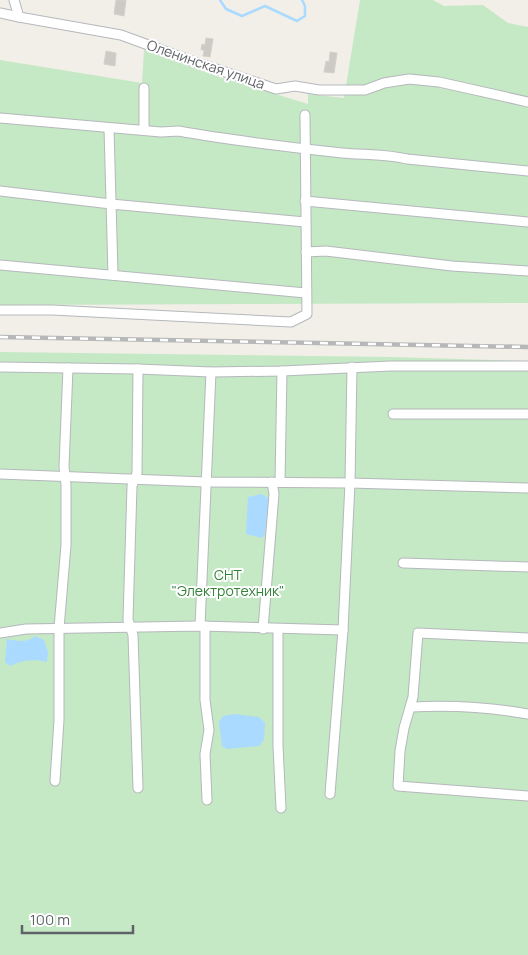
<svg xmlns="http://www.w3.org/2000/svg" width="528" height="955" font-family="Manrope,sans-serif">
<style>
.green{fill:#c5e8c5}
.water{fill:#aadaff}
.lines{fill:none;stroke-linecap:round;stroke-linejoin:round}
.stream{stroke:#aadaff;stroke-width:2.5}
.building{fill:#cccac5;stroke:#d6d1c6}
.minor-casing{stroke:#b5b8bc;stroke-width:11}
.minor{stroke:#fff;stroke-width:9}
.rail-casing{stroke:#b6b7b8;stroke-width:4.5}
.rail{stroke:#fff;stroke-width:2.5;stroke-dasharray:8;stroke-linecap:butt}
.labels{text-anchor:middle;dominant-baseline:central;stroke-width:4;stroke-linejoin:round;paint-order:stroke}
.street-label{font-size:14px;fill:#5f6368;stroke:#fff}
.park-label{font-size:14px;fill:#348238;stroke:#fff}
</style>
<rect width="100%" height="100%" fill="#f1efe8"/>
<g class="green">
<path d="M360 0H433L444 6 483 5 508 23 528 27V303L0 305V60L142 83 144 50 219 77 308 104V94L344 98Z"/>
<path d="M0 352 390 357 528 361V955H0Z"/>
</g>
<g class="water">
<path d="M262 494 269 499 265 534 262 538 246 534 248 497Z"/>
<path d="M35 636 44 640 48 652 47 662C35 659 21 660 10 666L5 662 7 639C17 641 28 643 35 636Z"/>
<path d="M235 714 259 717 265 723 264 740 259 746 227 749 222 746 219 722 223 716Z"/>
</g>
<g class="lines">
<path class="stream" d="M220 0 226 9 242 16 265 6 297 21 305 16V6L302 0"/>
</g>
<g class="building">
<path d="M116 0H126L124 16 114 14Z"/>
<path d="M206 38 213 39 210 57 203 56 204 50H201L202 44 205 45Z"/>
<path d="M106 51 116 53 115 66 104 64Z"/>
<path d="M330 52 337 53 334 73 324 72 326 61 329 62Z"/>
</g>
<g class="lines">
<g class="minor-casing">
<g id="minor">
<path d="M14 0 19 17 121 35 189 60 276 89 295 86 319 90H365L384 83 409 79 439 82 528 102"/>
<path d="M0 13 19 17"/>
<path d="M144 88V130"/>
<path d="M0 118 161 132 179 131C233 141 288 147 342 153 364 155 385 154 407 159L528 171"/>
<path d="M109 128 113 275"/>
<path d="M0 191 111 204 305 222"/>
<path d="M305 201 528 222"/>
<path d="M306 252 326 251 452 266 528 271"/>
<path d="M0 265 306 293"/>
<path d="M0 310H52L291 322 307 314 305 115"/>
<path d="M0 367 138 369 211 372 282 371 391 366H528"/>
<path d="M393 414H528"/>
<path d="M0 474 206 482 350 483 528 488"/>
<path d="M280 482 282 371"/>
<path d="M403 563 528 567"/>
<path d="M200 626 211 372"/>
<path d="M205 626V700L209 730 205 754 207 800"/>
<path d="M263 629 274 494 272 482"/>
<path d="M278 629V746L281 808"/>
<path d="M0 633 26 629 200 626 343 630"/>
<path d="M528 638 418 633 413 697 404 728 400 751 398 786 528 796"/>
<path d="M411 707C450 705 489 707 528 714"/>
<path d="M55 781 59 720V628L66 545V485L64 467 68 368"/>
<path d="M138 788 133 635 128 620 132 486 137 473 138 369"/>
<path d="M330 794 343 630 350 483 352 367"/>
</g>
</g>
<use href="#minor" class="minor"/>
<g class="rail-casing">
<path id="rail" d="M0 337 528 347"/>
</g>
<use href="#rail" class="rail"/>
</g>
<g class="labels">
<g class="street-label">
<text transform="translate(206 64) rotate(19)">Оленинская улица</text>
</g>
<g class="park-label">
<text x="228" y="574">СНТ<tspan x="228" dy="16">"Электротехник"</tspan></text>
</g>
</g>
<path d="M22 925v8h111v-8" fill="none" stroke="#5f6368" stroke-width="2.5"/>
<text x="30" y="925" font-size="15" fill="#5f6368" stroke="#ffffff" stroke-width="4" paint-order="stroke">100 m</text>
</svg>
